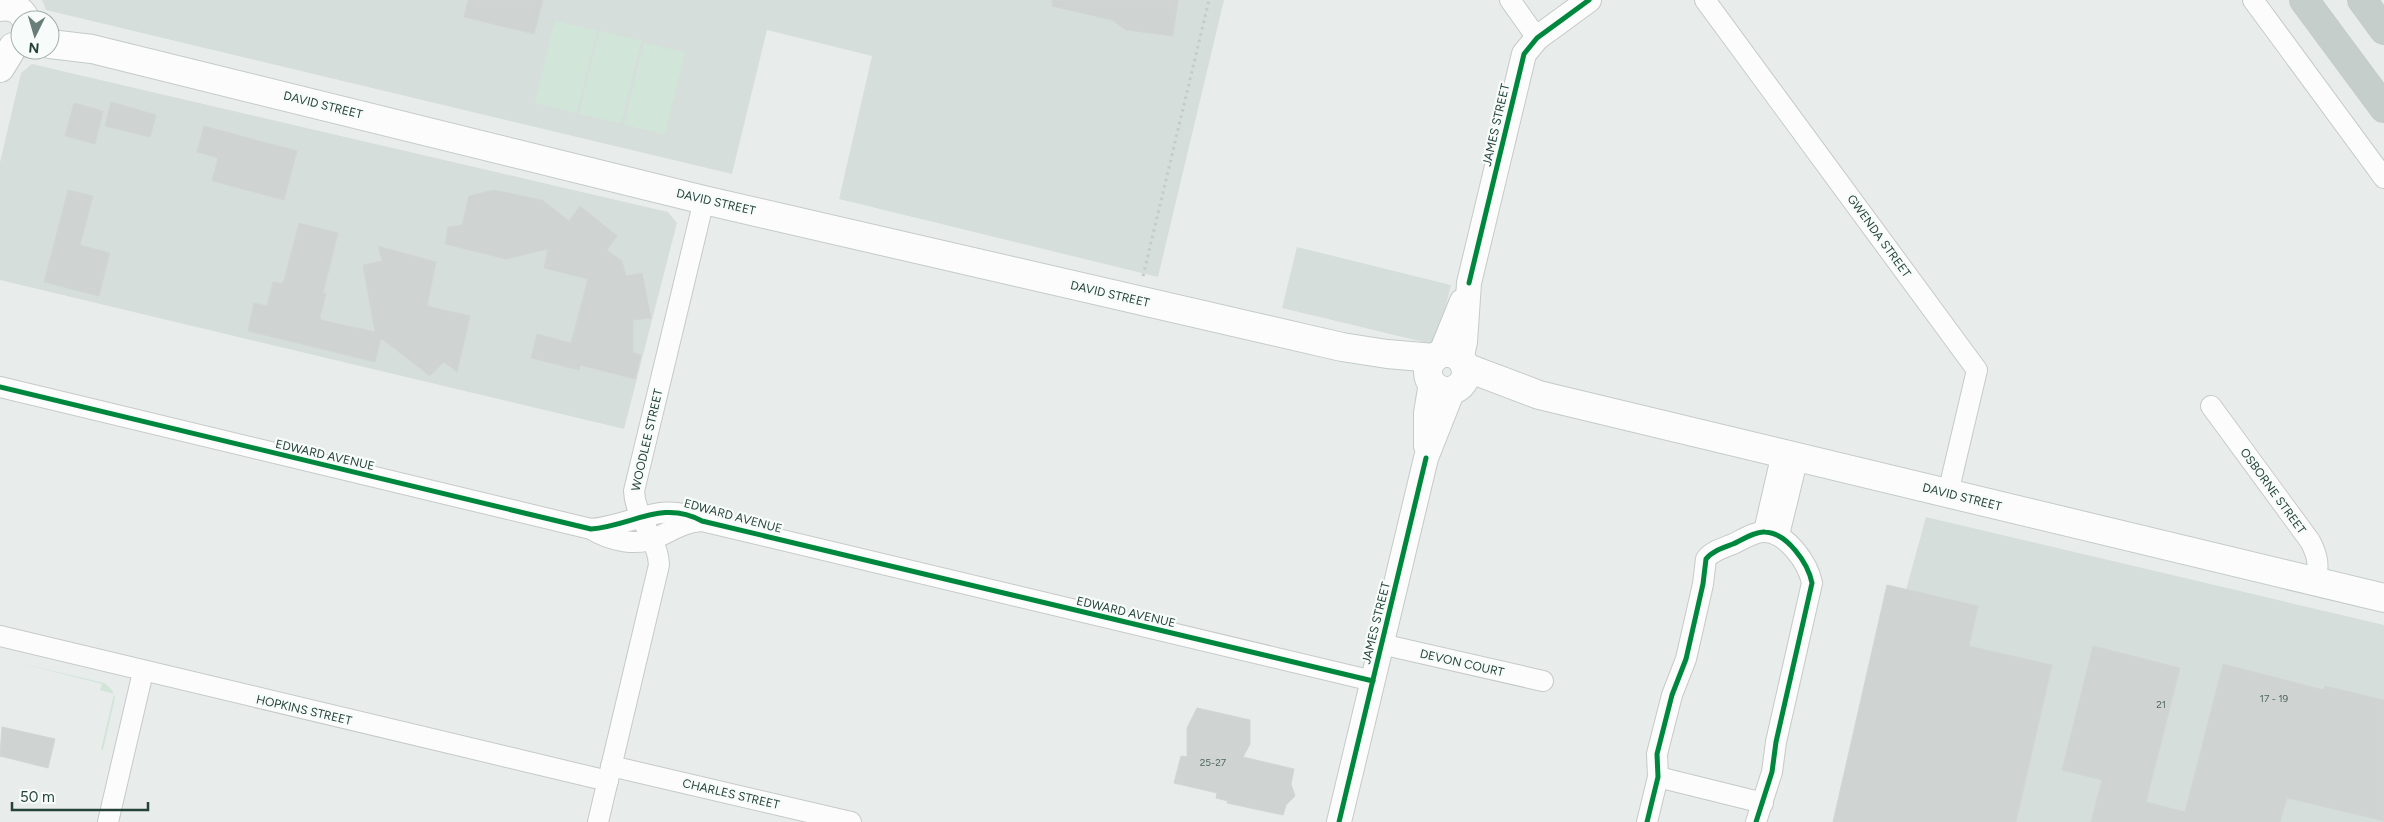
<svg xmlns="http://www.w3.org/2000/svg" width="2384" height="822" font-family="Figtree,sans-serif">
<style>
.built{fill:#d6dedb}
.green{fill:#d1e6d8}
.building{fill:#cfd4d2;stroke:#d1d6d4}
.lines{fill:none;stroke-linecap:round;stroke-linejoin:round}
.minor-casing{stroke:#c5cac8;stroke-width:22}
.tertiary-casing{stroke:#c5cac8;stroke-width:26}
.secondary-casing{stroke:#c3cbc8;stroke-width:30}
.trunk-casing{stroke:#c3ccc9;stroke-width:30}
.path{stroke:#c3ccca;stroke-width:3;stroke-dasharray:2.5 4;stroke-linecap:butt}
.minor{stroke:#fcfcfc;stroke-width:20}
.tertiary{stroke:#fcfcfc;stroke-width:24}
.secondary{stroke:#fcfcfc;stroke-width:28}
.trunk{stroke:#c6cecc;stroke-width:28}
.cycleway-casing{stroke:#f7fbf9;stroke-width:8}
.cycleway{stroke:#00873e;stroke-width:5}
.labels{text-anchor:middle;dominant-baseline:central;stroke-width:4.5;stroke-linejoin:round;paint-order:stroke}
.number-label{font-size:10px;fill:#506761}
.street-label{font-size:12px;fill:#24423a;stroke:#f7fbf9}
</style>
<rect width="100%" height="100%" fill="#e8edeb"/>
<g class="built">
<path d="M42 0H1224L1158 277 839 199 872 56 767 30 732 174 46 10Z"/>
<path d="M32 64 668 212 677 223 624 429 0 280V162L21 73Z"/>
<path d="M1297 247 1451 285 1436 345 1282 308Z"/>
<path d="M1926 517 2384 625V822H1842Z"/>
</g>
<g class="green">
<path d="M555 21 597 31 577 113 535 103Z"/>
<path d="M599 31 641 41 621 123 579 114Z"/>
<path d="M644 43 685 52 665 134 624 125Z"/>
<path d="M16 662 104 683C110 687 113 690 115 698L103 750H101L114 694 100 690 102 684Z"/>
</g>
<g class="building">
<path d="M468 0H543L534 34 464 17Z"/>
<path d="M1052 0H1178L1173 36 1126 30 1112 20 1052 6Z"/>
<path d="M111 102 156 115 150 137 105 126Z"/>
<path d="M74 103 103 111 95 144 65 136Z"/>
<path d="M204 126 297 151 284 200 212 181 218 158 197 152Z"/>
<path d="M68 190 93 196 80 245 110 253 99 296 44 282Z"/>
<path d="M494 190 542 200 569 221 580 206 617 236 607 250 622 261 626 276 642 273 651 318 633 320V353L641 355 635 379 580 365 579 370 531 358 537 334 571 343 588 279 544 268 548 249 506 259 445 244 448 227 462 225 469 196Z"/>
<path d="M299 223 338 233 323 293H326L320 317 321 320 375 332 363 265 382 261 378 246 436 262 427 306 470 316 457 372 444 362 430 376 381 338 375 362 248 331 254 303 267 306 273 282 283 284Z"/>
<path d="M1887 585 1978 606 1969 646 2052 665 2016 822H1833Z"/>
<path d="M2093 646 2180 668 2146 802 2185 812 2223 664 2324 690 2325 686 2384 700V821L2287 798 2280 822H2091L2102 780 2062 770Z"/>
<path d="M1197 708 1250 720V744L1243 757 1294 769 1291 784 1295 796 1286 805 1283 815 1227 803 1228 801 1216 798 1217 793 1174 783 1181 756 1187 757V728Z"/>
<path d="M2 727 55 739 48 768 0 756Z"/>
</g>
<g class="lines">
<g class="minor-casing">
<g id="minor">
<path d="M1510 0 1537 38"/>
<path d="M1705 0 1977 370 1948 493"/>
<path d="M2253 0 2384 178"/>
<path d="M0 387 591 529C632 526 662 499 702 521L1373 681"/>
<path d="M2211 406 2310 541C2318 556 2319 565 2316 582"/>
<path d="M591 529C610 541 638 547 658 537 673 530 685 522 702 521"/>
<path d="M1764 531 1782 453"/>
<path d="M1779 535 1798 457"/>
<path d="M0 636 608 781"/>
<path d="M1381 644 1543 681"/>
<path d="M611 766 851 822"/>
<path d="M1658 777 1763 803"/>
<path d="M108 822 143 672"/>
<path d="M598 822 659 565C658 538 635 518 634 491L704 200"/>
<path d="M1647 822 1658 777 1657 754 1672 695 1686 659 1703 584 1706 559C1712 551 1723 548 1733 544 1742 540 1755 531 1765 532 1787 533 1808 563 1812 583L1776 742 1772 772 1756 822"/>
</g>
</g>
<g class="tertiary-casing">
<g id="tertiary">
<path d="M1440 355 1462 301"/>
<path d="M1461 360 1465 342 1469 283 1524 54 1537 38 1589 0"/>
<path d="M1426 446V413L1431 383"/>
<path d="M1339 822 1426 458 1453 390"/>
</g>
</g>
<g class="secondary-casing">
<g id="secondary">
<path d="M0 7C12 5 21 9 26 20"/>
<path d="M50 44 92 49 704 200 1342 347 1387 354 1434 358"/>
<path d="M0 68 13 47"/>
<circle cx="1447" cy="372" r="19"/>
<path d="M1465 367 1539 395 2384 598"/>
</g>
</g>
<g class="trunk-casing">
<g id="trunk">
<path d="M2304 0 2384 108"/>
<path d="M2362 0 2384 30"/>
</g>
</g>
<path class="path" d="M1143 276 1209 0"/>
<use href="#minor" class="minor"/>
<use href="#tertiary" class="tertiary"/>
<use href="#secondary" class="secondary"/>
<use href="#trunk" class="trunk"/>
<g class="cycleway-casing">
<g id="cycleway">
<path d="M1469 283 1524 54 1537 38 1589 0"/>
<path d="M0 387 591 529C632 526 662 499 702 521L1373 681"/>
<path d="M1339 822 1426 458"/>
<path d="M1647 822 1658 777 1657 754 1672 695 1686 659 1703 584 1706 559C1712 551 1723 548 1733 544 1742 540 1755 531 1765 532 1787 533 1808 563 1812 583L1776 742 1772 772 1756 822"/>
</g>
</g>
<use href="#cycleway" class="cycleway"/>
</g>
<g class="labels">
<g class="number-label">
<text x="2274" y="698">17 - 19</text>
<text x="2161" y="704">21</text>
<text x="1213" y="762">25-27</text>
</g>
<g class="street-label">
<text transform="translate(323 105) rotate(14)">DAVID STREET</text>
<text transform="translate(1496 125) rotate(-77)">JAMES STREET</text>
<text transform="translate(716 202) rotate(13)">DAVID STREET</text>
<text transform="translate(1879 236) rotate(54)">GWENDA STREET</text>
<text transform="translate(1110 294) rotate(13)">DAVID STREET</text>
<text transform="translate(647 440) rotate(-77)">WOODLEE STREET</text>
<text transform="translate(325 455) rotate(13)">EDWARD AVENUE</text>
<text transform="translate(2273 491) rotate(54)">OSBORNE STREET</text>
<text transform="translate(1962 497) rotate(14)">DAVID STREET</text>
<text transform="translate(733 516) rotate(15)">EDWARD AVENUE</text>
<text transform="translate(1126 612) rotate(13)">EDWARD AVENUE</text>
<text transform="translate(1376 623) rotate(-76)">JAMES STREET</text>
<text transform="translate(1462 663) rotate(13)">DEVON COURT</text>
<text transform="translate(304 710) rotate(13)">HOPKINS STREET</text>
<text transform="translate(731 794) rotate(13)">CHARLES STREET</text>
</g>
</g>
<g transform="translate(35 35) rotate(185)"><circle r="24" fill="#f7fbf9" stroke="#a3b1ad"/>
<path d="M0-4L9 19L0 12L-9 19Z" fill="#697e78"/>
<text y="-8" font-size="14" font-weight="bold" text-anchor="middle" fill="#24423a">N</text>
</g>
<path d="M12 802v8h136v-8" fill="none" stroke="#24423a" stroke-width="2.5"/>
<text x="20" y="802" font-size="15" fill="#24423a" stroke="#f7fbf9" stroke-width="4" paint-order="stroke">50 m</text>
</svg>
